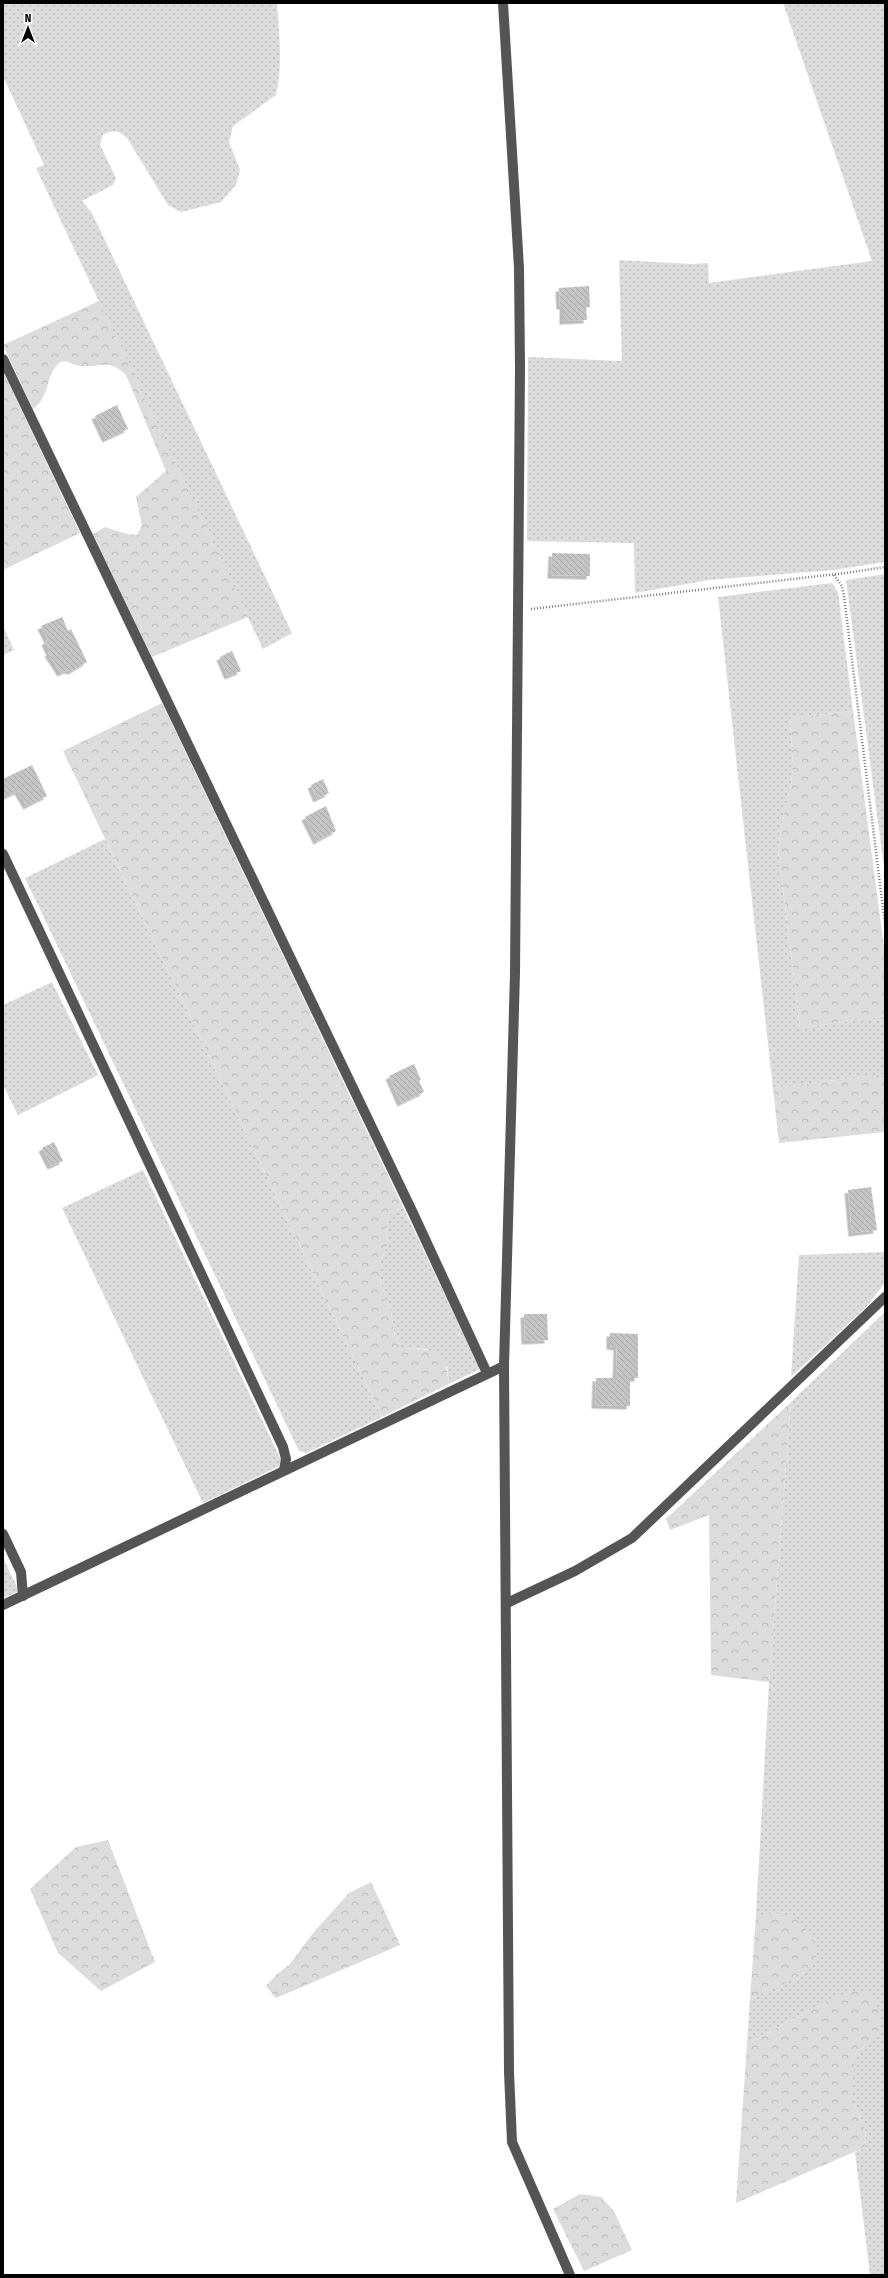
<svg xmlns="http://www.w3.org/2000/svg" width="888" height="2278" font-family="'Fira Sans Condensed',sans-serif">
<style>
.grass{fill:url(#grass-dots)}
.forest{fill:url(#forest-crowns)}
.building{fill:url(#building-back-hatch);filter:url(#shadow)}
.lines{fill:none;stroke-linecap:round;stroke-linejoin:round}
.path{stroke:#777;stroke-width:2.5;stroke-dasharray:1 2;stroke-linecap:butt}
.minor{stroke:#555;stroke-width:10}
</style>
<defs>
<pattern id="grass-dots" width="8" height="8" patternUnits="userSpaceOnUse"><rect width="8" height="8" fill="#dcdcdc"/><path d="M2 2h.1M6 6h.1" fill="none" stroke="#bbb" stroke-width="1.8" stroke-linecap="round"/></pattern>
<pattern id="forest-crowns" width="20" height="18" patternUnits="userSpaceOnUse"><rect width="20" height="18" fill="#dcdcdc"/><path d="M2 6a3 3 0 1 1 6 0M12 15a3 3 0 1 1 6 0" fill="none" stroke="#bbb"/></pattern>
<pattern id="building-back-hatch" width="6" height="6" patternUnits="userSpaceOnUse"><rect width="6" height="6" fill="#c4c4c4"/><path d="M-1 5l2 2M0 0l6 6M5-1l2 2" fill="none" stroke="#a7a7a7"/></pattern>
<filter id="shadow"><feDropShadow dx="-3.5" dy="3.5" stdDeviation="0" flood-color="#0004"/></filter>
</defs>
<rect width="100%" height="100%" fill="#fff"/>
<g class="grass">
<path d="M3 3H277C279 34 283 65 276 95L233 126 229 142 240 170 236 185 221 202 181 212 168 205 127 138C118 130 113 129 103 135L100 145 116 178 113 185 82 201 92 213 292 633 263 649 36 168 44 165 3 76Z"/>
<path d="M783 3H885V562L833 570 709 580 635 593 634 543 527 541 528 357 622 361 619 260 691 264 708 263 709 283 872 261Z"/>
<path d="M885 574V875L846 580Z"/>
<path d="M832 583 838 592 853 711 790 718 793 765 791 787 784 812 778 848 800 1028 885 1016V1074L773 1088 718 597Z"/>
<path d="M3 626 14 650 3 655Z"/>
<path d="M105 839 382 1417 306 1453 299 1451 25 878Z"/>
<path d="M52 982 98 1075 18 1115 3 1085V1005Z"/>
<path d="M143 1170 281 1460 279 1466 203 1503 62 1208Z"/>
<path d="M403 1207 480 1369 449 1384 447 1367 427 1349 402 1348 395 1336 391 1313 380 1281V1263L387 1245 386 1221 389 1214Z"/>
<path d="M885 1252V1283L867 1306 791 1377 799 1255Z"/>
<path d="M885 1312V2275H870L855 2152 866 2147 865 2128 852 2100V2067L856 2053 870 2041 831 1999 747 2044 750 1999 804 1973 779 1914 756 1915 769 1682 791 1402Z"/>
<path d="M3 1558 19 1591 3 1598Z"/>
</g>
<g class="forest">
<path d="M99 301 248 617 152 657 93 534 105 527 127 534 137 535 142 526 136 497 166 471 126 375C108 358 101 368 80 366 74 365 68 361 62 361 44 373 52 395 33 409L3 345Z"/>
<path d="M3 371 80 533 3 570Z"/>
<path d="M162 703 403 1207 389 1214 386 1221 387 1245 380 1263V1281L391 1313 395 1336 402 1348C434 1350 445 1347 449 1384L382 1417 63 751Z"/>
<path d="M853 711 885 955V1016L800 1028 778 848 784 812 791 787 793 765 790 718Z"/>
<path d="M885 1074V1132L779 1143 773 1088Z"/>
<path d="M791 1402 769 1682 711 1675 709 1515 670 1530 666 1519Z"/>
<path d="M108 1840 155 1962 101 1991 58 1953 30 1889 76 1847Z"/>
<path d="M371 1882 400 1945 276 1998 266 1986 276 1975 290 1964 313 1933 349 1893Z"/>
<path d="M767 1914C784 1914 798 1915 807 1931 811 1937 817 1946 817 1953 815 1976 768 1990 750 1999L756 1915Z"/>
<path d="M850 1991 866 1992 875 2002 879 2014 880 2029 870 2041 856 2053 852 2084V2100L865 2128 866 2147 736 2203 747 2044 831 1999Z"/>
<path d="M580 2194 601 2197 614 2211 632 2250 584 2271 553 2209Z"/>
</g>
<g class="building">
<path d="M589 286 590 307H586L587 320 563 321V306H560L559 288Z"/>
<path d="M117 405 128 429 106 439 95 416Z"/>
<path d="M552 553 590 554V576L551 575Z"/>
<path d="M62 617 68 631 71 629 87 662 72 671 67 670 61 673 48 653 50 652 45 642 48 640 41 626Z"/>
<path d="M232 651 241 671 228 676 220 657Z"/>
<path d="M32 765 47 796 27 806 18 791 3 798V779Z"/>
<path d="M323 779 329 793 317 799 311 785Z"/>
<path d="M326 806 336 831 317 841 305 817Z"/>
<path d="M414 1064 421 1080 419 1081 424 1092 401 1103 389 1076Z"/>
<path d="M54 1142 63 1161 51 1166 42 1148Z"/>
<path d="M871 1187 877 1230 852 1233 848 1190Z"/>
<path d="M524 1314H547L548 1340 525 1341Z"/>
<path d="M610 1333 638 1334V1378H630V1406L595 1405 596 1378H616L617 1347 610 1346Z"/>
</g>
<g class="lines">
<g class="path">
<path d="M834 575 842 586 844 596 885 924"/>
<path d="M531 609 846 573 885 567"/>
</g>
<g class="minor">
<path d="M503 3 519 268 520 368 515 973 504 1366 509 2072 512 2142 570 2275"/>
<path d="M3 359 413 1213 487 1373"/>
<path d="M3 854 283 1447 286 1459 284 1470"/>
<path d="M3 1534 21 1572 23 1596"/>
<path d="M507 1603 575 1571 632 1538 885 1297"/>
<path d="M3 1605 504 1366"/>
</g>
</g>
<rect width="888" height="2278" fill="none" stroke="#000000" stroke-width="8"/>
<g transform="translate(28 28)" stroke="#ffffff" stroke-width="3" paint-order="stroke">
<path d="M0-3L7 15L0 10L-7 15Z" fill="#000000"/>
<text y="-6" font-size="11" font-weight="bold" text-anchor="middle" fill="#000000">N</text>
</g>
</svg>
